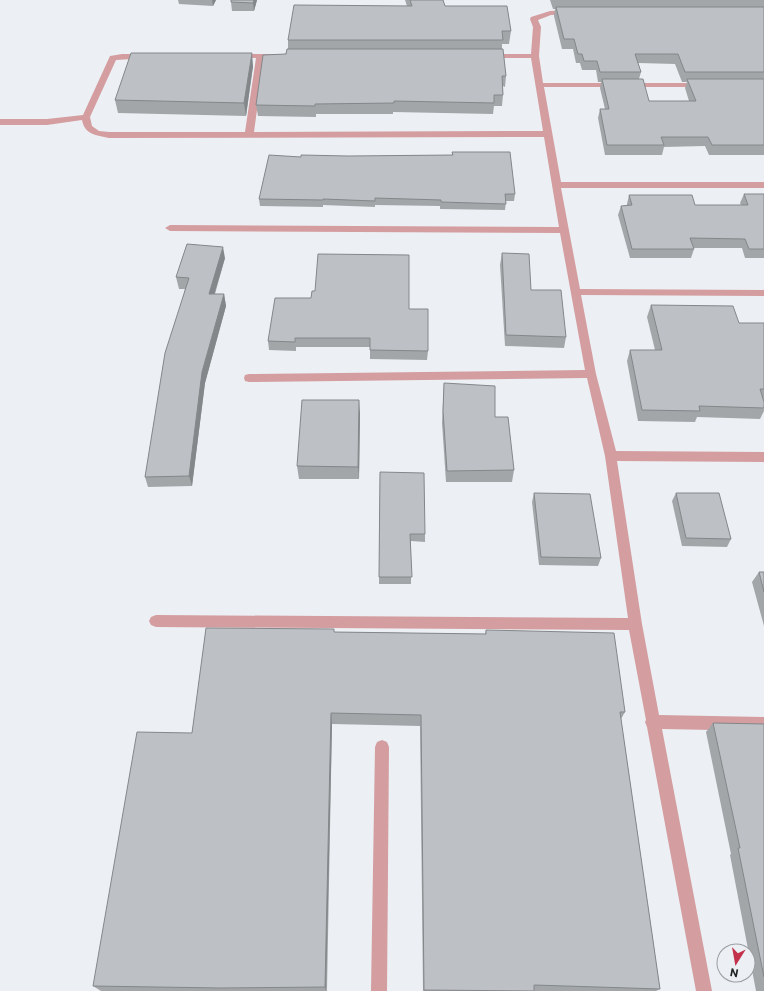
<svg xmlns="http://www.w3.org/2000/svg" width="764" height="991" font-family="Commissioner,sans-serif">
<style>
.lines{fill:none;stroke-linecap:round;stroke-linejoin:round}
.minor{fill:#d49da0;fill-rule:evenodd}
.wall{fill:#a3a6a9;fill-rule:evenodd}
.shaded-wall{fill:#84878a}
.building{fill:#bdc1c5;stroke:#84878a}
</style>
<rect width="100%" height="100%" fill="#ecf0f4"/>
<g class="lines">
<g class="minor">
<path d="M571 10 575 12 574 14 551 15 538 20 541 27 539 56 543 83H701L705 85 701 87H544L561 182H764V188H561L580 289 764 290V296L581 295 596 374 616 451 764 452V462L617 461 642 624 659 715 764 717V731L662 729 712 991H696L647 727 645 722 646 720 629 630 156 627 151 625 149 621 151 617 156 615 628 618 605 456 587 378 249 382 245 381 244 378 245 375 249 374 585 370 560 233 170 231 165 228 170 225 559 227 544 137 109 138C96 135 85 135 82 120L47 125H0V119H47L83 115 110 56 122 54H149V58L116 60 90 117 92 126 99 131 109 132H245L256 58H236L232 56 236 54H280L284 56 283 58H264L254 132 543 131 531 58H488L484 56 488 54H531L533 27 530 19 531 17 550 11Z"/>
<path d="M382 740 387 742 389 747 387 991H371L375 747 377 742Z"/>
</g>
</g>
<g class="wall">
<path d="M178 0H216L213 6 179 4Z"/>
<path d="M231 0H257L254 11H232L231 2Z"/>
<path d="M405 0H443L445 6 511 31 509 44H502V49L506 76 505 87 503 86V95L502 106H494L493 114 393 112V114H316V117L258 116 256 105 288 49V40L407 6Z"/>
<path d="M550 0H764V155H709L705 146 664 147 662 155H605L598 118 600 109H605L600 88 601 82H598L596 70H582L580 63H576L573 49H562L554 16 555 9H553ZM638 63 675 64 682 82H687L685 88 689 101H649L639 79 641 72Z"/>
<path d="M253 66 246 116 118 113 115 100Z"/>
<path d="M452 152 515 194 514 201H506L505 210 440 209V206L375 205V207L323 205V207L260 206 259 199 301 157 452 155Z"/>
<path d="M744 194H764V258H745L742 248H693L694 249 691 258H630L618 215 621 206H627V204L629 195 695 205H741L740 203Z"/>
<path d="M502 253 531 290 566 337 564 348 505 346 500 265Z"/>
<path d="M225 258 215 294H224L226 306 205 383 192 486 148 487 145 477 185 289H179L176 277Z"/>
<path d="M311 298 409 309 428 351 427 360 370 359V347H296V351L269 350 268 341Z"/>
<path d="M651 305 739 323H764V400H763L764 411 760 419 697 417 695 422 638 421 627 361 630 350H655L647 317Z"/>
<path d="M444 383 495 417 514 470 512 482H446L442 423Z"/>
<path d="M360 413 359 479H299L297 466Z"/>
<path d="M380 472 425 534V542L411 541V584H379Z"/>
<path d="M534 493 601 558 598 566 539 565 532 502Z"/>
<path d="M676 493 731 539 727 547 682 546 672 501Z"/>
<path d="M759 572H764V626L752 582Z"/>
<path d="M486 630 625 712 621 719 660 989 656 991H423L420 726 332 724 327 991H101L93 986 192 733 335 632 485 634Z"/>
<path d="M713 723 764 724V991H756L730 855 731 854 706 732Z"/>
</g>
<g class="shaded-wall">
<path d="M212 0H216L213 6Z"/>
<path d="M254 0H257L254 11 253 3Z"/>
<path d="M252 53 253 66 246 116 244 103Z"/>
<path d="M223 247 225 258 211 305 209 294Z"/>
<path d="M224 294 226 306 205 383 192 486 189 476 202 372Z"/>
<path d="M359 400 360 413 359 479 358 467Z"/>
<path d="M331 713 332 724 326 991 325 987Z"/>
</g>
<g class="building">
<path d="M231 0H254L253 3 231 2Z"/>
<path d="M410 0H443L445 6H507L511 31H502L503 40H288L294 5 412 6Z"/>
<path d="M556 7H764V72H685L678 54H635L641 72H600L597 61H584L582 54H578L574 39H564Z"/>
<path d="M287 49H503L506 76H502L503 95H494V103L394 101V103L315 104V106L256 105 263 55 286 54Z"/>
<path d="M131 53H252L244 103 115 100Z"/>
<path d="M602 79H643L649 101H696L687 79H764V145H712L708 137H661L664 145H607L600 109H609Z"/>
<path d="M452 152H510L515 194H505L506 204 441 202V200L375 198V201L323 199V200L259 199 269 155 301 157V155L348 156 453 155Z"/>
<path d="M744 194H764V249H749L745 239 690 238 694 249H632L621 206 632 205 629 195H692L695 205H748Z"/>
<path d="M187 244 223 247 209 294H224L202 372 189 476 145 477 165 353 189 278 176 277Z"/>
<path d="M502 253 529 254 531 290H561L566 337 506 335Z"/>
<path d="M318 254 409 255V309H428V351L370 350V338H295V342L268 341 275 298H311L312 291H315Z"/>
<path d="M651 305 733 306 739 323H764V389H760L764 402V408L699 406 700 411 642 410 630 350H662Z"/>
<path d="M444 383 495 386V417H508L514 470 447 471 443 411Z"/>
<path d="M302 400H359L358 467 297 466Z"/>
<path d="M380 472 424 473 425 534H410L412 577H379Z"/>
<path d="M534 493 590 494 601 558 541 557Z"/>
<path d="M676 493H719L731 539 686 538Z"/>
<path d="M759 572H764V592Z"/>
<path d="M206 628 334 629V632L486 634V630L614 633 625 712H620L660 989 534 985V991L424 990 421 715 331 713 325 987 221 988 93 986 137 732 192 733Z"/>
<path d="M713 723 764 724V977L738 848H740Z"/>
</g>
<g transform="translate(736 963) rotate(191)"><circle r="19" fill="#ecf0f4" stroke="#9b9ea1"/>
<path d="M0-3L7 15L0 10L-7 15Z" fill="#c3324d"/>
<text y="-6" font-size="11" font-weight="bold" text-anchor="middle" fill="#212324">N</text>
</g>
</svg>
